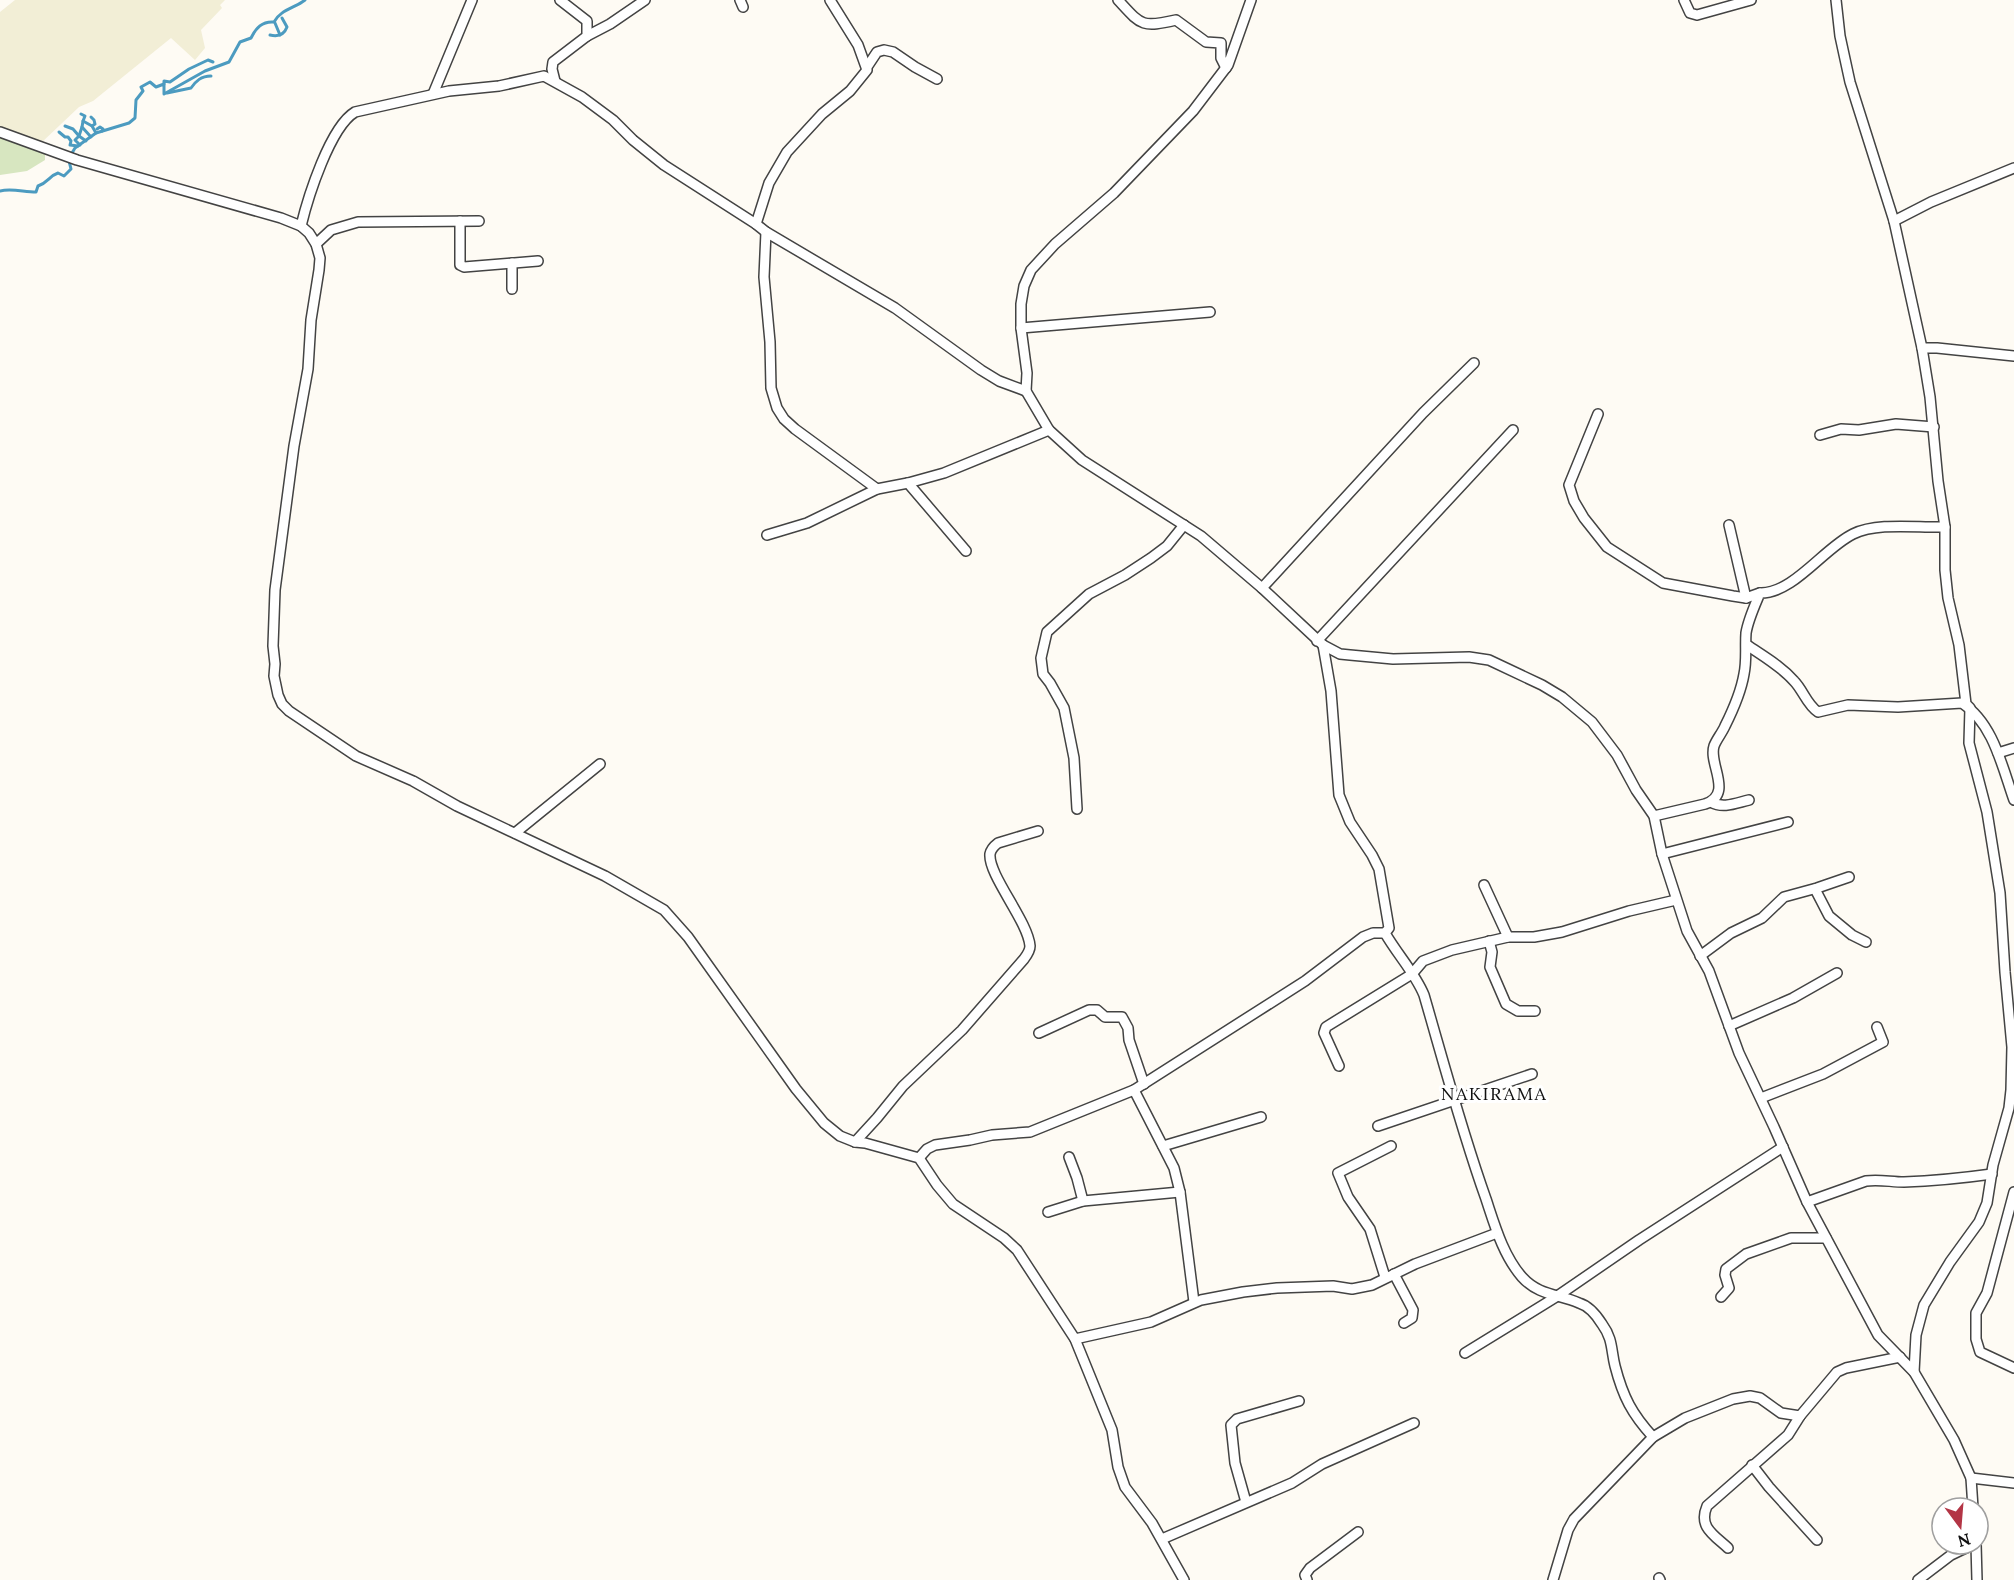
<svg xmlns="http://www.w3.org/2000/svg" width="2014" height="1580" font-family="Lora,serif">
<style>
.farmland{fill:#f2eed6}
.green{fill:#d7e6c0}
.lines{fill:none;stroke-linecap:round;stroke-linejoin:round}
.stream{stroke:#4c9bc0;stroke-width:3}
.street-casing{stroke:#434343;stroke-width:12}
.street{stroke:#fff;stroke-width:9}
.labels{text-anchor:middle;dominant-baseline:central;stroke-width:6;stroke-linejoin:round;paint-order:stroke}
.quarter-label{font-size:18px;letter-spacing:1.5px;fill:#101010;stroke:#fff}
</style>
<rect width="100%" height="100%" fill="#fefbf4"/>
<path class="farmland" d="M15 0H225L220 5 222 8 201 30 205 48 195 60 171 38 93 101 79 107 41 143 0 129V12Z"/>
<path class="green" d="M0 137 45 153V160L27 171 0 175Z"/>
<g class="lines">
<g class="stream">
<path d="M275 23 280 35"/>
<path d="M270 35C278 37 284 35 287 27L282 18"/>
<path d="M164 84V81L170 82 189 69 208 60 213 62"/>
<path d="M167 93 191 88C196 81 201 76 211 76"/>
<path d="M81 114 85 116 83 121 92 126 96 133"/>
<path d="M91 117 94 120 95 124 92 126"/>
<path d="M83 121 82 127 91 137"/>
<path d="M65 126 73 129 79 136 75 140 80 145"/>
<path d="M82 127 79 136 86 141"/>
<path d="M97 129 100 127 103 129 102 131"/>
<path d="M59 132 65 137H68L71 141 70 145 78 146"/>
<path d="M72 153 75 148 96 133 129 123 135 118 136 100 143 91 141 87 150 82 156 87 164 84V94L205 71 229 62 240 42 251 38C256 28 262 21 274 22 280 10 295 8 305 0"/>
<path d="M0 191C11 188 24 192 36 192L38 186C49 182 49 176 58 173L64 176 71 169 69 161"/>
</g>
<g class="street-casing">
<g id="street">
<path d="M740 0 743 7"/>
<path d="M1118 0C1141 25 1141 28 1176 20L1206 42 1221 43V58L1226 68"/>
<path d="M1251 0 1228 65 1193 111 1114 193 1055 244 1031 270 1024 286 1021 304V328L1027 373 1026 391 1049 430 1082 460 1201 536 1262 588 1323 645 1340 654 1350 655 1393 659 1469 657 1489 660 1542 685 1562 697 1592 722 1617 755 1636 790 1654 816 1662 854 1687 931 1709 971 1739 1053 1774 1127 1807 1202 1878 1335 1914 1372 1954 1440 1971 1478 1973 1508"/>
<path d="M1684 0 1690 13 1697 15 1751 0"/>
<path d="M1836 0 1840 36 1850 82 1894 221 1922 348 1930 397 1938 481 1945 527V570L1948 598 1959 645 1966 704 1970 708 1969 743 1987 812 2000 893 2005 972 2012 1047 2011 1090 2009 1108 1993 1165 1987 1203 1979 1222 1950 1262 1924 1305 1916 1335 1914 1372"/>
<path d="M587 36 610 24 645 0"/>
<path d="M867 67 877 52 884 50 893 52 915 67 937 79"/>
<path d="M555 81 552 69 553 62 587 36V21L560 0"/>
<path d="M433 94 472 0"/>
<path d="M0 132 77 160 281 218 301 226"/>
<path d="M460 221V265L464 267 538 261"/>
<path d="M1894 221 1931 202 2014 168"/>
<path d="M756 224 769 183 787 152 822 114 850 91 867 70 858 45 830 0"/>
<path d="M766 232 764 277 770 342 771 388 777 408 784 419 795 429 877 489"/>
<path d="M316 244 331 230 358 222 479 221"/>
<path d="M512 289V263"/>
<path d="M1021 328 1210 312"/>
<path d="M1922 348H1937L2014 356"/>
<path d="M1026 391 999 381 981 370 895 308 766 232 756 224 664 165 633 140 613 120 582 97 544 76 499 86 449 91 355 112C330 127 308 197 301 226L309 233 316 244 320 258 319 270 311 320 308 369 294 446 275 590 273 646 275 664 274 676 278 695 282 704 289 711 356 756 413 781 457 806 605 876 664 910 688 937 796 1089 824 1123 840 1136 855 1142 865 1143 919 1158 937 1185 953 1204 1004 1238 1017 1250 1075 1339 1112 1430 1118 1467 1125 1487 1152 1523 1184 1580"/>
<path d="M1598 414 1569 485 1574 501 1584 518 1607 547 1663 583 1733 596 1746 598 1760 593"/>
<path d="M1820 435 1841 429 1859 430 1896 424 1934 427"/>
<path d="M908 483 966 551"/>
<path d="M1729 525 1746 598"/>
<path d="M767 535 807 523 877 489 908 483 944 473 1049 430"/>
<path d="M1262 588 1423 413 1474 363"/>
<path d="M1317 641 1513 430"/>
<path d="M1323 645 1331 691 1339 795 1350 822 1372 855 1379 869 1389 928 1385 933C1397 954 1415 973 1424 995 1444 1064 1462 1132 1486 1199 1495 1226 1503 1255 1522 1277 1539 1296 1559 1294 1579 1303 1589 1306 1597 1316 1602 1324 1613 1339 1611 1350 1615 1366 1623 1397 1632 1414 1653 1437"/>
<path d="M1747 645C1763 656 1781 666 1794 681 1803 690 1807 705 1818 712L1848 705 1898 707 1962 703C1993 723 2002 766 2014 800"/>
<path d="M1998 753 2014 748"/>
<path d="M1711 802C1723 809 1736 803 1749 800"/>
<path d="M1077 809 1074 758 1064 708 1050 683 1043 674 1041 658 1047 632 1089 594 1125 575 1151 558 1167 546 1184 525"/>
<path d="M1654 816 1705 804C1734 794 1708 764 1714 746 1716 740 1722 733 1725 726 1733 710 1741 692 1744 674 1747 660 1745 646 1746 633 1748 620 1755 605 1760 593 1793 594 1824 548 1853 534 1878 522 1917 528 1945 527"/>
<path d="M515 833 600 764"/>
<path d="M1662 854 1788 822"/>
<path d="M1484 885 1508 937"/>
<path d="M1815 889 1829 916 1852 935 1866 942"/>
<path d="M1489 941 1492 952 1490 967 1506 1004 1518 1011H1535"/>
<path d="M1700 956 1731 933 1762 918 1784 897 1817 888 1849 877"/>
<path d="M1729 1026 1793 998 1837 973"/>
<path d="M1039 1033 1089 1010H1097L1105 1017H1122L1128 1028 1129 1040 1144 1084"/>
<path d="M1339 1066 1324 1033 1326 1027 1412 974 1423 961 1452 950 1508 937H1534L1562 932 1629 911 1676 900"/>
<path d="M1134 1090 1174 1168 1180 1192 1194 1302"/>
<path d="M1761 1098 1823 1074 1883 1042 1877 1027"/>
<path d="M1378 1126 1532 1074"/>
<path d="M855 1142 877 1118 903 1086 962 1030 1024 959C1027 955 1030 951 1030 946 1028 921 988 875 990 854 991 849 994 846 998 843L1038 831"/>
<path d="M1163 1146 1261 1117"/>
<path d="M1069 1157 1077 1178 1083 1201"/>
<path d="M919 1158 927 1149 935 1145 970 1140 992 1135 1030 1132 1134 1090 1305 981 1363 937 1373 933H1385"/>
<path d="M2014 1192 1987 1293 1976 1313V1339L1980 1352 2014 1368"/>
<path d="M1807 1202 1866 1181C1879 1179 1891 1182 1904 1182 1933 1181 1963 1178 1992 1174"/>
<path d="M1048 1212 1083 1201 1180 1192"/>
<path d="M1394 1274 1413 1310 1412 1318 1404 1323"/>
<path d="M1385 1277 1370 1229 1348 1197 1338 1173 1391 1146"/>
<path d="M1721 1297 1729 1288 1725 1275 1726 1269 1746 1254 1791 1238H1826"/>
<path d="M1075 1339 1151 1322 1201 1300 1243 1292 1277 1288 1333 1286 1352 1289 1372 1285 1415 1264 1497 1233"/>
<path d="M1465 1353 1556 1297 1639 1240 1783 1147"/>
<path d="M1752 1465 1769 1487 1817 1540"/>
<path d="M1971 1478 2014 1483"/>
<path d="M1246 1502 1235 1463 1231 1425 1237 1419 1299 1401"/>
<path d="M1162 1539 1292 1483 1322 1464 1414 1423"/>
<path d="M1976 1544 1977 1580"/>
<path d="M1728 1548C1714 1535 1698 1527 1707 1506L1788 1435 1800 1416"/>
<path d="M1659 1578 1660 1580"/>
<path d="M1307 1580 1305 1575 1310 1568 1358 1532"/>
<path d="M1553 1580 1568 1530 1574 1519 1653 1437 1685 1418 1733 1399 1750 1396 1760 1398 1781 1413 1800 1416 1837 1372 1846 1368 1900 1357"/>
<path d="M1918 1580 1951 1555 1974 1544"/>
</g>
</g>
<use href="#street" class="street"/>
</g>
<g class="labels">
<g class="quarter-label">
<text x="1494" y="1093">NAKIRAMA</text>
</g>
</g>
<g transform="translate(1960 1526) rotate(164)"><circle r="28" fill="#ffffff" stroke="#9f9f9f" stroke-width="1.5"/>
<path d="M0-4.5L10 22L0 15L-10 22Z" fill="#b33545"/>
<text y="-9" font-size="16" font-weight="bold" text-anchor="middle" fill="#101010">N</text>
</g>
</svg>
